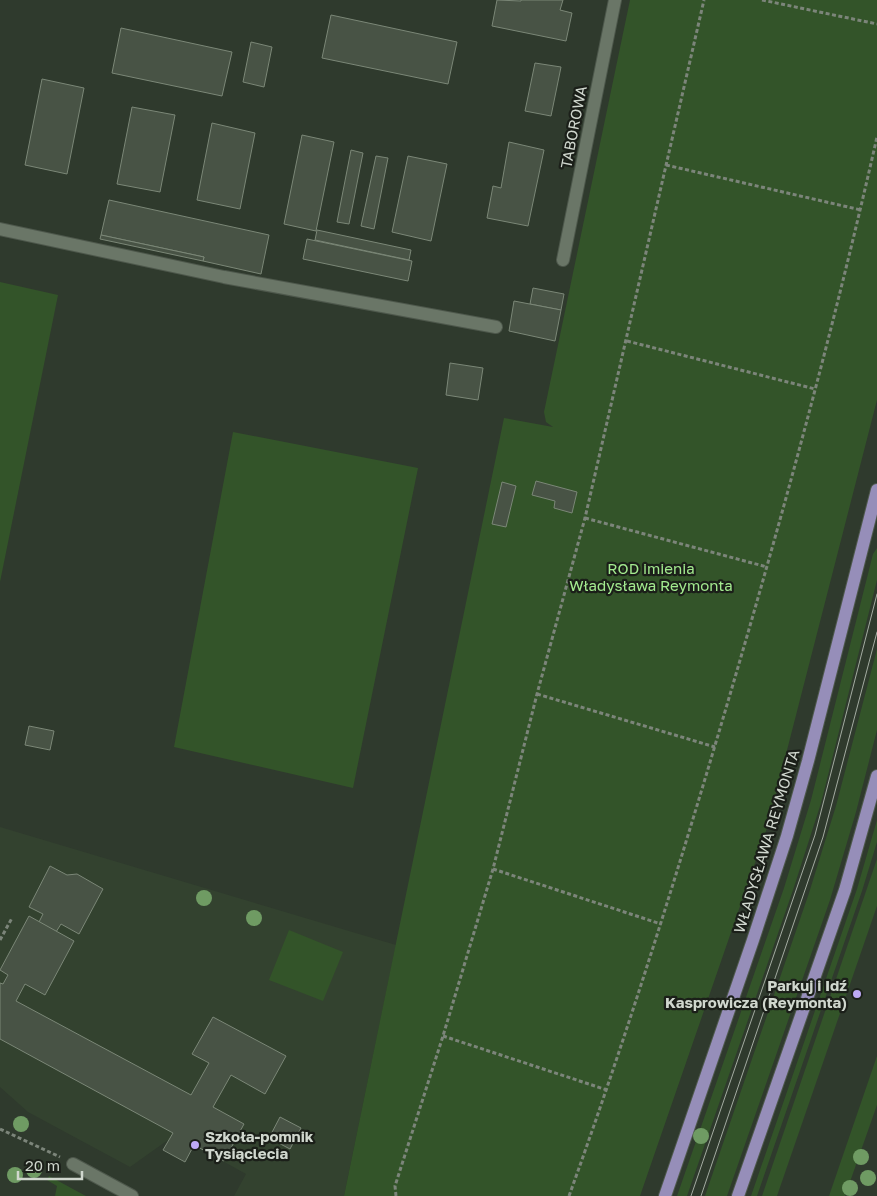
<svg xmlns="http://www.w3.org/2000/svg" width="877" height="1196" font-family="'Golos Text',sans-serif">
<style>
.built{fill:#33422f}
.green{fill:#335429}
.building{fill:#485345;stroke:#7b8777}
.lines{fill:none;stroke-linecap:round;stroke-linejoin:round}
.minor-casing{stroke:#4e584c;stroke-width:14}
.major-casing{stroke:#4e584c;stroke-width:14}
.path{stroke:#7c857a;stroke-width:3;stroke-dasharray:4 2.5;stroke-linecap:butt}
.minor{stroke:#6a7667;stroke-width:12}
.major{stroke:#968eb9;stroke-width:12}
.tram{stroke:#a4aca2;stroke-width:1}
.tree{fill:#6f9b63}
.poi-dot{fill:#bda9f5;stroke:#1b1f19;stroke-width:2}
.labels{text-anchor:middle;dominant-baseline:central;stroke-width:4.5;stroke-linejoin:round;paint-order:stroke}
.street-label{font-size:15px;fill:#d0d7ce;stroke:#1b1f19}
.park-label{font-size:15px;fill:#a3ea8f;stroke:#1b1f19}
.poi-label{font-size:15px;font-weight:bold;fill:#d0d7ce;stroke:#1b1f19;text-anchor:end}
</style>
<rect width="100%" height="100%" fill="#2f3a2d"/>
<path class="built" d="M0 827 396 945 344 1196H234L246 1174 194 1145 163 1150 168 1140 130 1167 28 1112 0 1087Z"/>
<g class="green">
<path d="M630 0H877V400L767 828 640 1196H344L504 418 553 427 546 422 544 412Z"/>
<path d="M0 282 58 295 0 582Z"/>
<path d="M233 432 418 468 353 788 174 747Z"/>
<path d="M877 548V580L821 803 793 890 687 1196H677L784 888 811 800 873 554Z"/>
<path d="M877 649V730L856 812 830 900 727 1196H705L809 893 836 806Z"/>
<path d="M877 820V842L862 891 757 1196H751L857 889Z"/>
<path d="M877 859V906L777 1196H762Z"/>
<path d="M289 930 343 952 323 1001 269 980Z"/>
<path d="M877 1056V1105L845 1196H829Z"/>
<path d="M49 1176 84 1195 86 1196H55L57 1186 47 1180Z"/>
</g>
<g class="building">
<path d="M497 0 521 1V0H563L560 10 572 13 566 41 492 26Z"/>
<path d="M331 15 457 42 448 84 322 58Z"/>
<path d="M121 28 232 52 222 96 112 73Z"/>
<path d="M251 42 272 47 264 87 243 82Z"/>
<path d="M535 63 561 67 551 116 525 111Z"/>
<path d="M42 79 84 88 67 174 25 165Z"/>
<path d="M132 107 175 115 160 192 117 184Z"/>
<path d="M212 123 255 133 240 209 197 200Z"/>
<path d="M302 135 334 142 316 231 284 224Z"/>
<path d="M509 142 544 150 528 226 487 218 493 186 501 188Z"/>
<path d="M351 150 363 153 349 224 337 222Z"/>
<path d="M376 156 388 158 374 229 361 226Z"/>
<path d="M408 156 447 164 431 241 392 232Z"/>
<path d="M109 200 269 235 261 274 203 261 204 257 101 235Z"/>
<path d="M317 230 411 250 409 260 315 240Z"/>
<path d="M101 235 204 257 203 261 100 239Z"/>
<path d="M307 239 412 261 408 281 303 259Z"/>
<path d="M533 288 564 294 561 310 530 304Z"/>
<path d="M514 301 561 310 555 341 509 331Z"/>
<path d="M450 363 483 368 478 400 446 395Z"/>
<path d="M536 481 577 492 572 513 554 508 555 501 532 495Z"/>
<path d="M502 482 516 486 506 527 492 524Z"/>
<path d="M29 726 54 731 50 750 25 745Z"/>
<path d="M50 866 67 875 77 874 103 889 79 934 61 924 56 932 39 922 43 914 29 907Z"/>
<path d="M29 916 74 941 45 995 25 984 16 1001 191 1095 209 1063 192 1054 213 1017 286 1056 265 1094 231 1075 213 1107 244 1124 224 1161 194 1145 185 1162 163 1150 173 1133 0 1039V983L3 984 8 975 0 970Z"/>
<path d="M280 1117 301 1128 290 1149 269 1138Z"/>
</g>
<g class="lines">
<g class="minor-casing">
<g id="minor">
<path d="M0 229 224 277 496 327"/>
<path d="M563 260 615 0"/>
<path d="M73 1164 132 1196"/>
</g>
</g>
<g class="major-casing">
<g id="major">
<path d="M665 1196 753 940 787 836 808 761 877 490"/>
<path d="M738 1196 845 890 877 776"/>
</g>
</g>
<g class="path">
<path d="M762 0 877 24"/>
<path d="M666 165 861 210"/>
<path d="M627 341 815 389"/>
<path d="M585 518 767 567"/>
<path d="M537 694 715 747"/>
<path d="M493 869 661 924"/>
<path d="M0 940 12 918"/>
<path d="M443 1036 607 1090"/>
<path d="M0 1129 60 1157"/>
<path d="M396 1196 395 1186 443 1036 493 869 537 694 585 518 704 0"/>
<path d="M569 1196C631 1024 685 849 736 674 788 496 836 318 877 137"/>
</g>
<use href="#minor" class="minor"/>
<use href="#major" class="major"/>
<g class="tram">
<path d="M691 1196 815 835 877 594"/>
<path d="M701 1196 823 837 877 632"/>
</g>
</g>
<g class="tree">
<circle cx="204" cy="898" r="8"/>
<circle cx="254" cy="918" r="8"/>
<circle cx="21" cy="1124" r="8"/>
<circle cx="701" cy="1136" r="8"/>
<circle cx="861" cy="1157" r="8"/>
<circle cx="34" cy="1170" r="8"/>
<circle cx="15" cy="1175" r="8"/>
<circle cx="868" cy="1178" r="8"/>
<circle cx="850" cy="1188" r="8"/>
</g>
<g class="poi-dot">
<circle cx="857" cy="994" r="5"/>
<circle cx="195" cy="1145" r="5"/>
</g>
<g class="labels">
<g class="street-label">
<text transform="translate(573 127) rotate(-79)">TABOROWA</text>
<text transform="translate(766 841) rotate(-73)">WŁADYSŁAWA REYMONTA</text>
</g>
<g class="park-label">
<text x="651" y="568">ROD imienia<tspan x="651" dy="17">Władysława Reymonta</tspan></text>
</g>
<g class="poi-label">
<text x="847" y="985">Parkuj i Idź<tspan x="847" dy="17">Kasprowicza (Reymonta)</tspan></text>
<text x="205" y="1136" text-anchor="start">Szkoła-pomnik<tspan x="205" dy="17">Tysiąclecia</tspan></text>
</g>
</g>
<path d="M18 1171v8h64v-8" fill="none" stroke="#d0d7ce" stroke-width="2.5"/>
<text x="25" y="1171" font-size="15" fill="#d0d7ce" stroke="#1b1f19" stroke-width="4" paint-order="stroke">20 m</text>
</svg>
